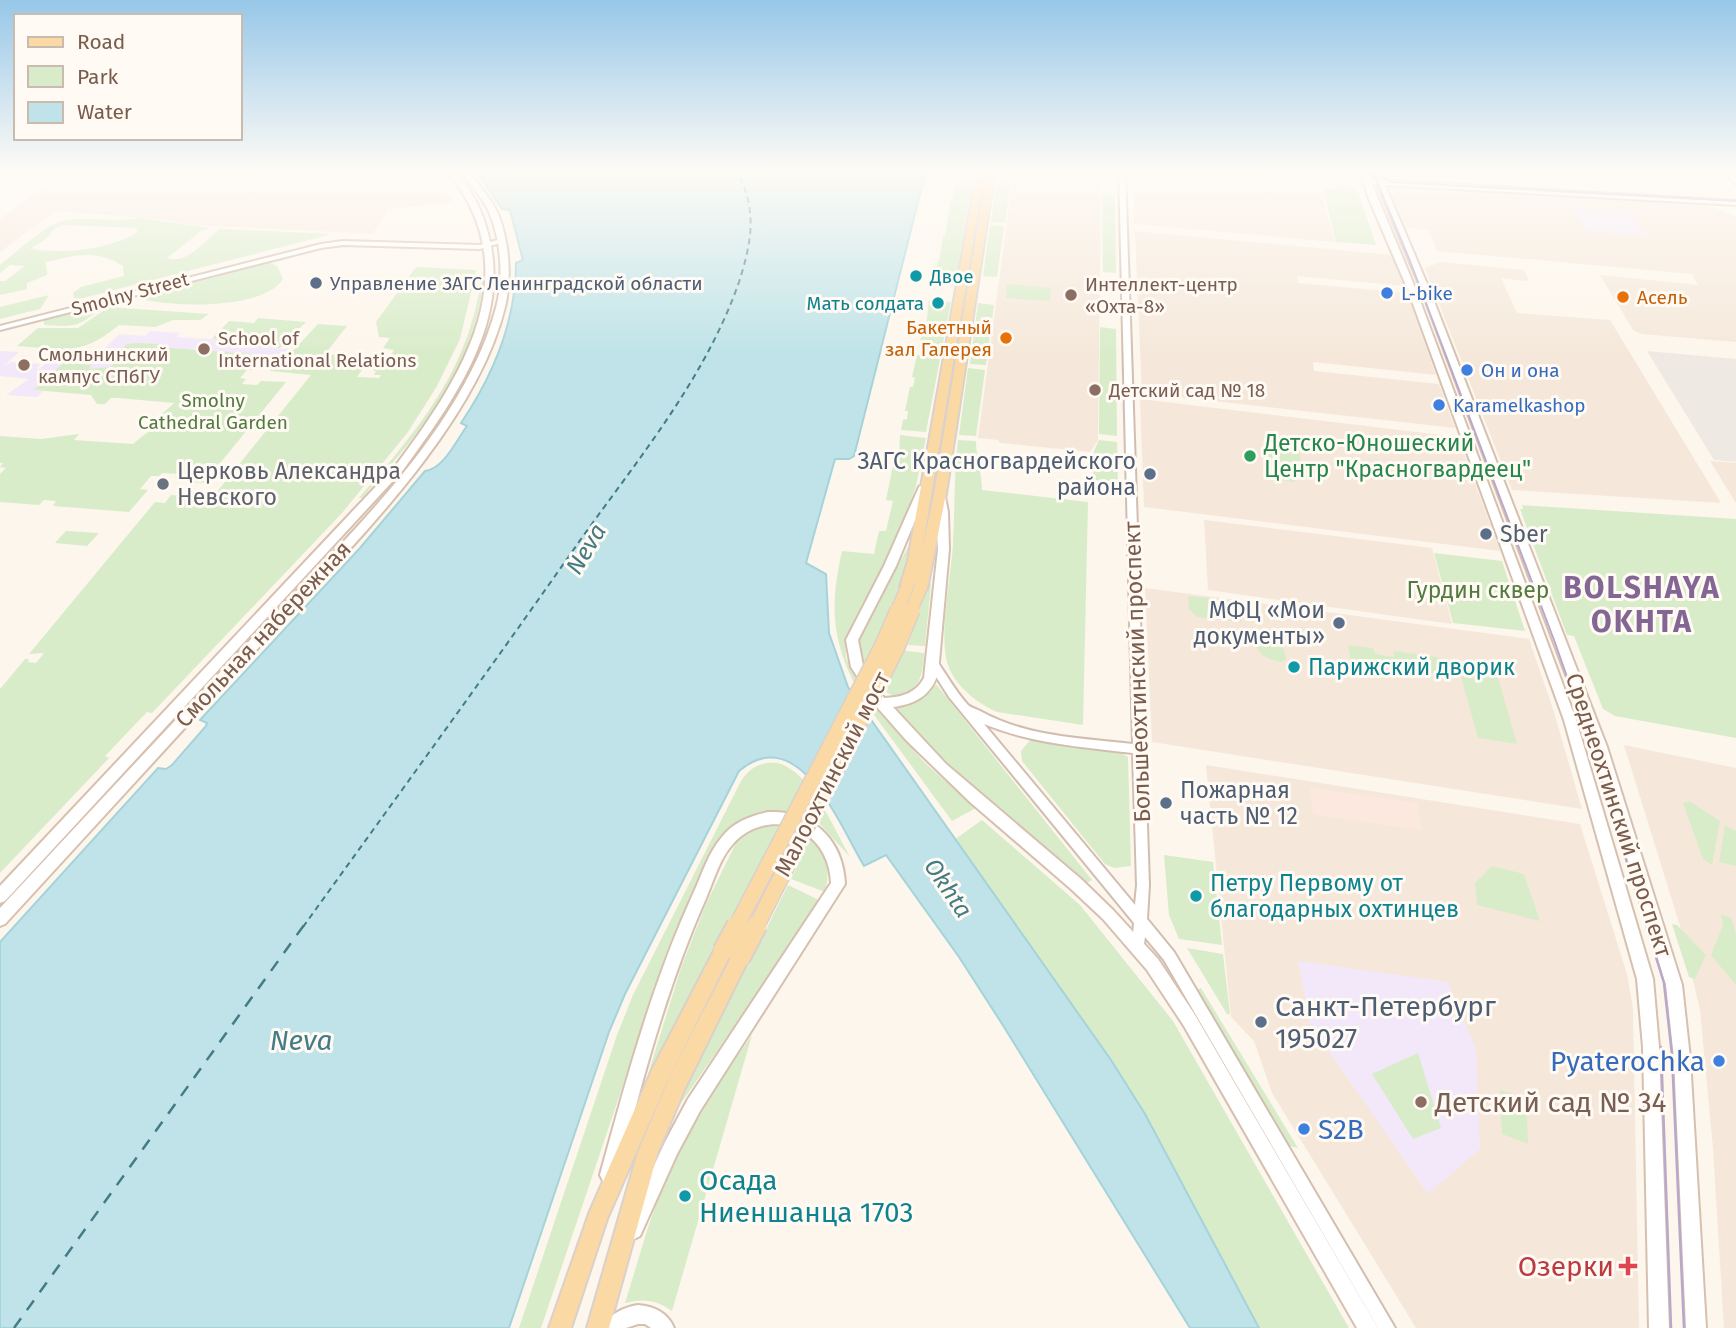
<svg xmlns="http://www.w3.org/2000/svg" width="1736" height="1328" font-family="'Fira Sans',sans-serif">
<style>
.residential{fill:#f5e8da}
.commercial{fill:#fde8e0}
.industrial{fill:#efe9e4}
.education{fill:#f3e8fa}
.green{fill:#d8ecc9;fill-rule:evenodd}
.water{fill:#bfe3e8;stroke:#a5d3da;stroke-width:2}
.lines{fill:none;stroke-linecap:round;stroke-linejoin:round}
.ferry-far1{stroke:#437c86;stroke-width:2;stroke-dasharray:6 4.5;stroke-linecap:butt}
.ferry{stroke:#437c86;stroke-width:2.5;stroke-dasharray:12 10;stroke-linecap:butt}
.tertiary-casing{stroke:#d1beb0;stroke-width:4}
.secondary-casing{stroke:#d6c0b0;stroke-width:4}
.primary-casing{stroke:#dad1cd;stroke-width:4}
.tertiary{fill:#fff;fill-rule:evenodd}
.secondary{fill:#fff;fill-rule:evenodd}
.primary{fill:#fbd9a5;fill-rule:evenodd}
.tram-far1{stroke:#b9a8c9;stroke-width:2}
.tram{stroke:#b9a8c9;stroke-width:2.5}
.primary-bridge-far2-casing{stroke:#dad1cd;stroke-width:15;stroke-linecap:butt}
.primary-bridge-far1-casing{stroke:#dad1cd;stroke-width:18;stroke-linecap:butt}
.primary-bridge-casing{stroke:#dad1cd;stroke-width:23;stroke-linecap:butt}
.primary-bridge-far2{stroke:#fbd9a5;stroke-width:12}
.primary-bridge-far1{stroke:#fbd9a5;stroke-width:15}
.primary-bridge{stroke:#fbd9a5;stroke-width:19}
.culture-dot{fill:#0f9aa8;stroke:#fffaf3;stroke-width:2.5}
.service-dot{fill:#5c6f8a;stroke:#fffaf3;stroke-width:2.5}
.shop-dot{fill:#3f7fe0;stroke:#fffaf3;stroke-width:2.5}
.education-dot{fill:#8d6e63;stroke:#fffaf3;stroke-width:2.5}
.food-dot{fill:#e8710a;stroke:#fffaf3;stroke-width:2.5}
.leisure-dot{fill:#2e9e5b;stroke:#fffaf3;stroke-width:2.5}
.worship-dot{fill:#6b7280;stroke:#fffaf3;stroke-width:2.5}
.health-dot{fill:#e0444e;stroke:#fffaf3;stroke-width:2.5}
.labels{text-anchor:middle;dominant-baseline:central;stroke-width:6;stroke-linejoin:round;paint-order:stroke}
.far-culture-label{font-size:19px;fill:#0d838f;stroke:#fffaf3;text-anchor:start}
.far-service-label{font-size:19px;fill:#4e5e75;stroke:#fffaf3;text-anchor:start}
.far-education-label{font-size:19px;fill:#785e54;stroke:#fffaf3;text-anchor:start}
.far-shop-label{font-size:19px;fill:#366cbe;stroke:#fffaf3;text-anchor:start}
.far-street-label{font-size:19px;fill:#7a5c4d;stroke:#fffaf3}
.far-food-label{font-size:19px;fill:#c56008;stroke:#fffaf3;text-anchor:start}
.far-park-label{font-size:19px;fill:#537a41;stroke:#fffaf3}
.leisure-label{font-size:23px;fill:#27864d;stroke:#fffaf3;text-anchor:start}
.service-label{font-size:23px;fill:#4e5e75;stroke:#fffaf3;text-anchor:end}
.worship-label{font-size:23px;fill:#5b616d;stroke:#fffaf3;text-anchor:start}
.park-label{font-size:23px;fill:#537a41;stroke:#fffaf3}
.street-label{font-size:23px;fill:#7a5c4d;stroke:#fffaf3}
.culture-label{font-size:23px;fill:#0d838f;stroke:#fffaf3;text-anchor:start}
.water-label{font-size:24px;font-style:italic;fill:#437c86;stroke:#fffaf3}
.near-service-label{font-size:28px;fill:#4e5e75;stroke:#fffaf3;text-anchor:start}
.near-water-label{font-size:28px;font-style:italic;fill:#437c86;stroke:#fffaf3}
.near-shop-label{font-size:28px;fill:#366cbe;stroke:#fffaf3;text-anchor:end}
.near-education-label{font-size:28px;fill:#785e54;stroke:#fffaf3;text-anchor:start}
.near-culture-label{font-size:28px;fill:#0d838f;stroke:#fffaf3;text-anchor:start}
.near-health-label{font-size:28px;fill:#be3a42;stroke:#fffaf3;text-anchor:end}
.district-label{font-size:30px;font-weight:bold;letter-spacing:2px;fill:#846695;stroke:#fffaf3}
</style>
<rect width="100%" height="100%" fill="#fdf6ec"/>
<g class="residential">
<path d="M68 170H430L454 202 388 209 373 234 195 225 158 219 56 211 0 252V219Z"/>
<path d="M1014 170H1101L1098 440 1090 452 1000 443 998 440 978 438Z"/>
<path d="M1134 170 1318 182 1335 242 1134 224Z"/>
<path d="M1380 170H1715L1736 193 1388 175 1382 174Z"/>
<path d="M1388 187 1705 205 1736 216V342L1641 334 1633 330 1600 275 1698 285 1692 274 1437 251 1428 229 1407 228Z"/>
<path d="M1135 231 1392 255 1405 286 1297 276 1298 283 1407 293 1436 375 1313 362 1314 371 1439 384 1455 428 1142 393Z"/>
<path d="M1441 262 1524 270 1529 281 1501 278 1517 313 1610 320 1721 503 1512 490 1425 268Z"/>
<path d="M1140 399 1458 437 1500 551 1144 507Z"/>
<path d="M1710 461 1736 463V503Z"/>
<path d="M1204 520 1432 548 1452 624 1208 590Z"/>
<path d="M1145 588 1529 639 1554 712 1582 809 1152 742Z"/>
<path d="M1624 745 1736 768V1328H1724L1713 1149 1700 1010 1680 926Z"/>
<path d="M1206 765 1580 824 1627 974 1633 1008 1639 1328H1416L1272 1093 1254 1041 1231 1017Z"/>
</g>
<path class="commercial" d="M1310 788 1417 803 1422 830 1313 814Z"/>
<path class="industrial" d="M1647 351 1736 359V462L1714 460Z"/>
<g class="education">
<path d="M1571 207 1629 211 1650 236 1586 231Z"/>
<path d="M150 331 180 333 177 337 225 340 222 344 288 349 282 356 157 347 119 360 111 368 88 369 91 366 35 391H43L37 397 6 395 29 379 0 376V351L19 352 3 367 11 362 41 364 36 368 39 369 55 355 85 357 89 353 99 354 119 334 145 336Z"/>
<path d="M1298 961 1448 982 1476 1049 1480 1149 1428 1194 1310 1024Z"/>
</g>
<g class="green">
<path d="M955 177 973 178 957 273 935 271 940 256 943 236H945L951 198H953Z"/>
<path d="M997 179 1011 180 1005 223 991 222Z"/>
<path d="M1336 184 1349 186 1358 192 1376 245 1336 242 1323 188 1337 189Z"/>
<path d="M1102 195 1115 196 1116 273 1103 272Z"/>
<path d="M139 218 210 228 201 231 167 258C186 266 206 239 220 229L332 234 75 300 73 293 81 287 124 276 123 266C97 249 76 255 46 262L47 275 27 283V289L0 295V281H5L25 266 10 265 0 273V265C16 253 44 225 63 221 88 215 114 224 139 218ZM64 225 136 228 138 232C109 250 64 254 30 249L46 239 55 228Z"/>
<path d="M990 225 1004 226 997 277 983 276Z"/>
<path d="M270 263 277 266 283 279C262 311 168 307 136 298Z"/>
<path d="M416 267 475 270 476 272 460 339 437 386 408 432 342 513 152 713 147 712 105 756 109 758 0 873V689L25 659H29L28 662 36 663 44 653 29 654 155 502 165 503 171 495 212 498 311 375 270 371 288 350H294L318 324 347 326 325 354 371 358 357 377 379 378 381 375H374L376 371 372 370 383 355H391L394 350 383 348 390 338 379 337 376 322Z"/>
<path d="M482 279H484C474 367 420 434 362 498H359C401 449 445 399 467 337 474 318 478 298 482 279Z"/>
<path d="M1007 284 1051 288 1050 301 1006 298Z"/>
<path d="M49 295 40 309 0 319V307Z"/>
<path d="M929 300 951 302 926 432 901 430 903 420 907 419 908 411H905L910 387H913L915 378 912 377 917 355H921L922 348 919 347 923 327H926Z"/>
<path d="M978 303 994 305 986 365 970 364Z"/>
<path d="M97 306 102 307C79 327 75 327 44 325V319Z"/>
<path d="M109 307 209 314 200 320H173L155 327 119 325C80 357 64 349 17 346L38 328H78Z"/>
<path d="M258 318 306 322 280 348 221 344 224 340 212 339 229 321 254 323Z"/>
<path d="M1100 327 1116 329 1117 436 1099 434Z"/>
<path d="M136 343 160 344 158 347 268 355 254 370H247L240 378 246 379 242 384 257 385 261 381 286 382 204 483 181 481 182 479 175 478 178 474 162 473 159 476H151L140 489 148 490 129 512 53 506 56 501 44 500 39 505 0 502V474L6 468 0 467 3 463H0V436L41 439 79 434 74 440 133 444C144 434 155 429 165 417L162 414 174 403 118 398H111L105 404H97L91 395 34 390 63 363 92 365 89 369 110 367 118 360 111 359 127 344Z"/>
<path d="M968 368 985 370 976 436 959 435Z"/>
<path d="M900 435 926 438 916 486 900 533 845 638 846 658 859 685 857 689C831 639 830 605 842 551L874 554 879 531H886L893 501 886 500 895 456H899Z"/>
<path d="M1264 435 1298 439 1301 463 1266 459Z"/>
<path d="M958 440 976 441C976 460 982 473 982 490L1088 502 1083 725 997 712C978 704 955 686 948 665 938 637 952 574 953 542 955 507 954 474 958 440Z"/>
<path d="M1099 440 1117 442 1118 483 1093 480 1094 451Z"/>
<path d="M1267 461 1293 464 1295 482 1268 478Z"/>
<path d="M1522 505 1736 519V738L1615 716 1603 709 1574 636 1567 635 1520 509H1523Z"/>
<path d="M66 531 99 533 87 546 55 543Z"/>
<path d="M910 543 899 586 875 647 924 653C923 676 919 694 893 696L879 688 863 661 859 639Z"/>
<path d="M1434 553 1502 561 1525 631 1453 623Z"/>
<path d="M929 583 931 584 925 646 908 645Z"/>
<path d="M1188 596 1238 601 1241 622 1197 617 1189 609Z"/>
<path d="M1258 635C1271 636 1286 645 1286 660L1281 662C1267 660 1253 652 1254 636Z"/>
<path d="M1348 645 1373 648 1375 654 1394 657V651L1437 657 1456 667 1497 674 1517 744 1478 738 1461 677 1351 662Z"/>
<path d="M936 684 1092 880 1087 883C1021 827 951 774 894 709L920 700Z"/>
<path d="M871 703 925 763 976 808 952 821 869 708Z"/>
<path d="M1031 739 1121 753 1128 757 1131 866 1114 868 1105 864 1022 761 1021 751Z"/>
<path d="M778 763C812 773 833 827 850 857L819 823 799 812 767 811 741 820 721 836 670 946 541 1328H519L617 1035 633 995 741 781C751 766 761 762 778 763Z"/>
<path d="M1689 801 1720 821 1712 865 1703 859 1683 803Z"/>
<path d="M982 820 1080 905 1173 1021 1349 1328H1259L1145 1114 1111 1060 954 840Z"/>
<path d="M767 824H780L644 1087 681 968 706 904 735 845 743 836Z"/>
<path d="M1725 825 1736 831V866L1719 862Z"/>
<path d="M811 837C826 854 831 870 825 892L791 879Z"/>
<path d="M1164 855 1213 862 1222 945 1179 939 1169 915Z"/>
<path d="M1492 866 1524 874 1540 921 1477 905 1475 883Z"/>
<path d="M788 885 821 901 679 1106 677 1105 747 961 750 962Z"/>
<path d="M1721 915 1731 917 1736 934V985L1711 955 1723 925Z"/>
<path d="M1672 924 1677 925 1706 955 1695 979 1689 977Z"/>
<path d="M1187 948 1223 954 1230 1014H1227Z"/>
<path d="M1201 988 1298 1148 1289 1146 1196 990Z"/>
<path d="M752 1035 672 1311C657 1300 643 1298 625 1303 636 1269 645 1233 658 1199 681 1140 716 1087 752 1035Z"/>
<path d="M1418 1053 1441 1128 1413 1139 1372 1074Z"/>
<path d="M1500 1090 1526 1098 1528 1144 1502 1134Z"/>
</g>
<path class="water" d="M476 170H926L854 456 849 459H835L806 563 826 574 829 633 848 687 1111 1060 1145 1114 1259 1328H1190L1004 1027 959 957 886 855 864 866C840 826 799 720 739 771L625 994 609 1032 509 1328H0V942L158 768 166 769 172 765 206 726 207 723 200 720 360 548 425 471C444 469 457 439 467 426L461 423C494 374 516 322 516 263L523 260 510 210 502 209Z"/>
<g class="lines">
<path class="ferry-far1" d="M303 927C396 798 490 669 581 539 639 458 706 377 739 282 752 241 758 209 736 170"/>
<path class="ferry" d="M14 1328 304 925"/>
<g class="tertiary-casing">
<g id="tertiary">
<path d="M1119 170H1125L1149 885 1147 919 1174 952 1395 1328H1378L1164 960 1145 937 1143 951 1138 953 1133 951 1132 947 1134 923 949 697 928 664 929 661H937C947 676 956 692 968 705 971 708 977 709 982 712 1028 737 1082 738 1133 744ZM984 724C1032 744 1083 747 1133 753L1137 885 1135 905Z"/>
<path d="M1722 170H1728L1736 178V184Z"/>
<path d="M501 239 503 240V242L480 249 343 245 321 248 0 330V326L321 244 343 241 480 245Z"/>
</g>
</g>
<g class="secondary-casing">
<g id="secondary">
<path d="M446 170H454C470 187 481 208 487 230 514 319 453 402 404 469L5 901 0 903V886L396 465C462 377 531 271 446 170Z"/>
<path d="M460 170H468C477 184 491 198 498 214 509 241 512 278 505 307 474 432 344 553 259 647 174 739 90 832 5 924L0 926V908C84 818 169 727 253 637 339 544 462 433 496 308 504 279 501 242 490 214 484 199 470 184 460 170Z"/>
<path d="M1360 170H1368L1371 181 1376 180 1371 170H1379L1383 180 1736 201V205L1385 185 1430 291 1607 747 1682 985 1690 1058 1706 1328H1686L1674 1058 1666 985 1593 747 1422 291 1377 184H1372L1416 290 1576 720 1653 979 1659 1047 1669 1328H1649L1643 1047 1637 979 1564 720 1408 290 1369 199Z"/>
<path d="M924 484 929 487 896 566 858 640 863 666 884 698C902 697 915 694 924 678L938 549 935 494 936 492H944L948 512 949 549 938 673C931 696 915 704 893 707L946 764 1081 879 1113 910 1158 959 1195 1015 1378 1328H1357L1184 1026 1147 970 1103 919 1071 889 970 802 906 740 877 707 851 667 846 640 884 566 919 487Z"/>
<path d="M768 812C813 810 843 840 845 884L700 1111 677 1154 640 1236 634 1239 628 1236 625 1230 665 1142 688 1099 831 883C830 862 822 845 805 833 782 817 750 824 733 844 720 858 714 879 707 896 667 986 642 1080 618 1175L615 1181 609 1184 603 1181 600 1175C626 1080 652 984 693 894 702 875 708 853 722 837 733 822 751 816 768 812Z"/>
<path d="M638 1305C654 1306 668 1313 674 1328H651L645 1324H638L626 1328H603C609 1314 624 1307 638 1305Z"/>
</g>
</g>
<g class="primary-casing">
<g id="primary">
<path d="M987 170H995L946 494 927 589 920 594 915 592 913 589 916 578 912 590 907 592 900 587 908 560 975 182 979 179 983 182 922 551 934 494Z"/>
<path d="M723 943 729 945 732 951 667 1082 607 1219 571 1328H549L590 1211 653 1068 717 945Z"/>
<path d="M740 950 746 952 749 958 685 1088 658 1152 609 1328H587L638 1152 671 1074 734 952Z"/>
</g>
</g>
<use href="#tertiary" class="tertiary"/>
<use href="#secondary" class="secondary"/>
<use href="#primary" class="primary"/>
<g class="tram-far1">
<path d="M1372 170 1410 261 1554 640 1583 722 1647 927"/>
<path d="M1370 173 1392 182 1736 201"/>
</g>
<g class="tram">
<path d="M1646 925 1664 983 1672 1055 1684 1328"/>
<path d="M1661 1047 1671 1328"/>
</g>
<g class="primary-bridge-far2-casing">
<g id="primary-bridge-far2">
<path d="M897 611 907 587"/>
<path d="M911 611 920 589"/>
</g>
</g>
<g class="primary-bridge-far1-casing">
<g id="primary-bridge-far1">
<path d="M736 927 883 645 898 610"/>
<path d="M756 927 896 649 912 610"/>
</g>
</g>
<g class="primary-bridge-casing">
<g id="primary-bridge">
<path d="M723 951 737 925"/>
<path d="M740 958 757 925"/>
</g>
</g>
<use href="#primary-bridge-far2" class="primary-bridge-far2"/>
<use href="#primary-bridge-far1" class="primary-bridge-far1"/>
<use href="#primary-bridge" class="primary-bridge"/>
</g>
<linearGradient id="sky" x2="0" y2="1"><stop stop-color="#97c7e8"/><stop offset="0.48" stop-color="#fefbf6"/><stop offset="1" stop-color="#fefbf6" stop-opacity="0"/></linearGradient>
<rect width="1736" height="356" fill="url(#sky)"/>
<g class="culture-dot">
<circle cx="916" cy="276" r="7"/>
<circle cx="938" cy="303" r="7"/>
<circle cx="1294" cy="667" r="7"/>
<circle cx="1196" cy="896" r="7"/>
<circle cx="685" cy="1196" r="7"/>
</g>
<g class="service-dot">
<circle cx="316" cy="283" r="7"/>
<circle cx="1150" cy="474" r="7"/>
<circle cx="1486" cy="534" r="7"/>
<circle cx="1339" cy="623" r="7"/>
<circle cx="1166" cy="803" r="7"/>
<circle cx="1261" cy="1022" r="7"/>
</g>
<g class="shop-dot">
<circle cx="1387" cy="293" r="7"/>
<circle cx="1467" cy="370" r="7"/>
<circle cx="1439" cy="405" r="7"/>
<circle cx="1719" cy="1061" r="7"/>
<circle cx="1304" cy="1129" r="7"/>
</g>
<g class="education-dot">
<circle cx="1071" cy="295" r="7"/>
<circle cx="204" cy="349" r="7"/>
<circle cx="24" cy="365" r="7"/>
<circle cx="1095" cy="390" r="7"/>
<circle cx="1421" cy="1102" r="7"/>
</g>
<g class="food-dot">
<circle cx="1623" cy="297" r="7"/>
<circle cx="1006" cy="338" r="7"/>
</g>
<circle class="leisure-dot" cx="1250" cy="456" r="7"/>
<circle class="worship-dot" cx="163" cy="484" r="7"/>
<path class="health-dot" d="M1624.5 1255.5h7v7h7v7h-7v7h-7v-7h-7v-7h7z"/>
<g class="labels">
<g class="far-culture-label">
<text x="930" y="276">Двое</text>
<text x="924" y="303" text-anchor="end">Мать солдата</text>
</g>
<g class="far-service-label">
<text x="330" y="283">Управление ЗАГС Ленинградской области</text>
</g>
<g class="far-education-label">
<text x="1085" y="284">Интеллект-центр<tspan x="1085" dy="22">«Охта-8»</tspan></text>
<text x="218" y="338">School of<tspan x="218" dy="22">International Relations</tspan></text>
<text x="38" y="354">Смольнинский<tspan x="38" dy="22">кампус СПбГУ</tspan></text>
<text x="1109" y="390">Детский сад № 18</text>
</g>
<g class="far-shop-label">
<text x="1401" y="293">L-bike</text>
<text x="1481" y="370">Он и она</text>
<text x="1453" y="405">Karamelkashop</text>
</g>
<g class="far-street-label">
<text transform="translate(130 294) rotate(-15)">Smolny Street</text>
</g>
<g class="far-food-label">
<text x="1637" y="297">Асель</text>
<text x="992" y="327" text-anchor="end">Бакетный<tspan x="992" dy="22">зал Галерея</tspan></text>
</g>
<g class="far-park-label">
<text x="213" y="400">Smolny<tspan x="213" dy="22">Cathedral Garden</tspan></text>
</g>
<g class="leisure-label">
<text x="1264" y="443">Детско-Юношеский<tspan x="1264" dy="26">Центр "Красногвардеец"</tspan></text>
</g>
<g class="service-label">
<text x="1136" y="461">ЗАГС Красногвардейского<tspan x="1136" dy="26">района</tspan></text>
<text x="1500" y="534" text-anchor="start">Sber</text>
<text x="1325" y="610">МФЦ «Мои<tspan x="1325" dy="26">документы»</tspan></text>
<text x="1180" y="790" text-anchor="start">Пожарная<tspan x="1180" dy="26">часть № 12</tspan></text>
</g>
<g class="worship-label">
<text x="177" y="471">Церковь Александра<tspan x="177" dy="26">Невского</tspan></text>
</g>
<g class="park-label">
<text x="1478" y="590">Гурдин сквер</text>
</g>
<g class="street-label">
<text transform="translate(263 634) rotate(-47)">Смольная набережная</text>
<text transform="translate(1137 672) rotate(-92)">Большеохтинский проспект</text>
<text transform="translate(832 774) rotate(-63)">Малоохтинский мост</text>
<text transform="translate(1619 815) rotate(72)">Среднеохтинский проспект</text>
</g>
<g class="culture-label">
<text x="1308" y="667">Парижский дворик</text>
<text x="1210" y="883">Петру Первому от<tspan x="1210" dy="26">благодарных охтинцев</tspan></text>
</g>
<g class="water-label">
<text transform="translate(586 549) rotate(-59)">Neva</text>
<text transform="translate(948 888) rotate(56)">Okhta</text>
</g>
<g class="near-service-label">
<text x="1275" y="1006">Санкт-Петербург<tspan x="1275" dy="32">195027</tspan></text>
</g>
<g class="near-water-label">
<text x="301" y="1040">Neva</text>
</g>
<g class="near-shop-label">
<text x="1705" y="1061">Pyaterochka</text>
<text x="1318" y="1129" text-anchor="start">S2B</text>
</g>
<g class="near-education-label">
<text x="1435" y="1102">Детский сад № 34</text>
</g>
<g class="near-culture-label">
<text x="699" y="1180">Осада<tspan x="699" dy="32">Ниеншанца 1703</tspan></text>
</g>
<g class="near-health-label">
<text x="1614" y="1266">Озерки</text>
</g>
<g class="district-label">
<text x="1642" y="588">BOLSHAYA<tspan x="1642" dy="34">OKHTA</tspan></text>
</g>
</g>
<rect x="14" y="14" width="228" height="126" fill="#fffaf3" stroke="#cabbb1" stroke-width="2"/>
<rect x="28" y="37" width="35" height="10" fill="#fbd9a5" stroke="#cabbb1" stroke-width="2"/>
<text x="77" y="49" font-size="21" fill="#7a5c4d">Road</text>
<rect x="28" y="66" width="35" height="21" fill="#d8ecc9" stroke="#cabbb1" stroke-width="2"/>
<text x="77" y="84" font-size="21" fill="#7a5c4d">Park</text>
<rect x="28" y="102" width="35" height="21" fill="#bfe3e8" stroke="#cabbb1" stroke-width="2"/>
<text x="77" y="119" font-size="21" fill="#7a5c4d">Water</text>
</svg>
